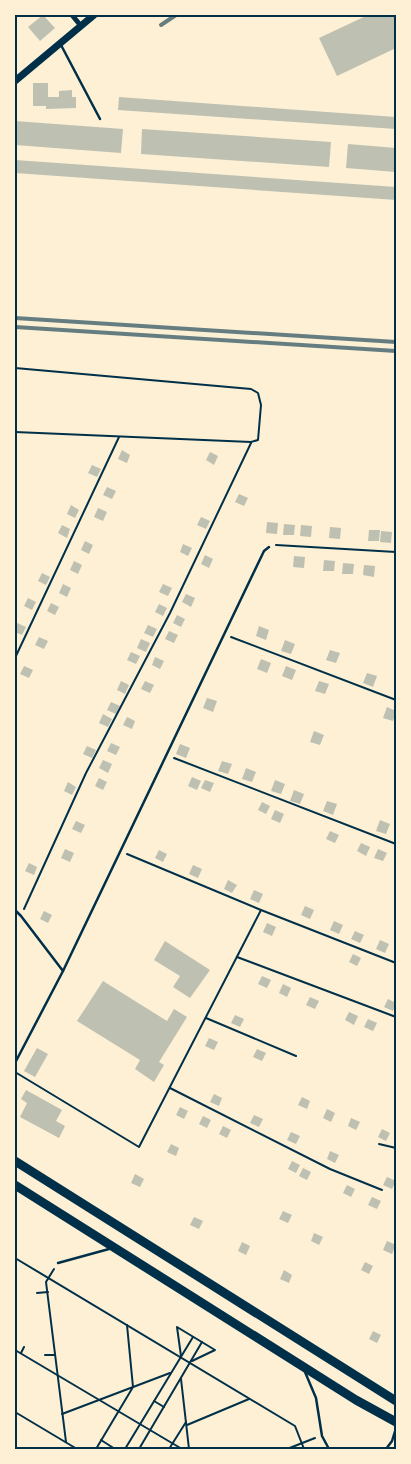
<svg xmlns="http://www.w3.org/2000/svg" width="411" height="1464" font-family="Raleway,sans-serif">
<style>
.building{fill:#bec0b2}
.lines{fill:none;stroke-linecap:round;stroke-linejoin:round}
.path{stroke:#003049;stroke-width:2}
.service{stroke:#003049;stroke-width:2.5}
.minor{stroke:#003049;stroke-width:5}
.tertiary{stroke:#003049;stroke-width:7}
.trunk{stroke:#003049;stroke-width:9}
.rail{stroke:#657d81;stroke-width:4}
.neatline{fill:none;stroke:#003049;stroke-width:2}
</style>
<rect width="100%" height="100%" fill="#fdf0d5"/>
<g class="building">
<path d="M43 15 55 28 40 41 28 27Z"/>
<path d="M368 15H396V48L337 76 319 38Z"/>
<path d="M33 83H48V97H59V91L72 90V97H76V108L46 109V106H33Z"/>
<path d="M119 97 396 117V129L118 110Z"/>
<path d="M15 121 123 129 121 153 15 145Z"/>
<path d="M142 129 331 142 329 167 141 154Z"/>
<path d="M348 144 396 148V172L346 168Z"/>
<path d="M15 160 396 187V200L15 173Z"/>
<path d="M122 450 130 455 127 463 118 459Z"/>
<path d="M210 452 218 456 214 465 206 460Z"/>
<path d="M92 465 101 469 97 477 88 473Z"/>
<path d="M107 487 116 491 112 499 103 495Z"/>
<path d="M239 494 248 498 244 506 235 502Z"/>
<path d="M71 505 79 510 75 518 67 514Z"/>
<path d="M98 508 107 512 103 521 94 517Z"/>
<path d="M201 517 210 521 206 529 197 525Z"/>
<path d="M267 522 278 523 277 534 266 533Z"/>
<path d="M284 524 295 525 294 535H283Z"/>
<path d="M62 525 70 529 67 538 58 533Z"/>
<path d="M301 525 312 526 311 537 300 536Z"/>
<path d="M330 527 341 528 340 539 329 538Z"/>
<path d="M369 530H380L379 541H368Z"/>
<path d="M381 531 392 532 391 543 380 542Z"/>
<path d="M85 541 93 545 89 554 81 550Z"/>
<path d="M183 544 192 548 188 556 180 552Z"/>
<path d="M205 555 213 559 209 568 201 564Z"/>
<path d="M294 556 305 557 304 568 293 567Z"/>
<path d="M324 560 335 561 334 571H323Z"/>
<path d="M74 561 82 565 78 574 70 570Z"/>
<path d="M343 563 354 564 353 574H342Z"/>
<path d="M364 565 375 566 374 577 363 575Z"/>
<path d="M42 573 50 577 46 585 38 581Z"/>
<path d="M63 584 71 588 67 597 59 593Z"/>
<path d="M163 584 172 588 168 596 159 592Z"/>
<path d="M186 594 195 598 191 607 182 602Z"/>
<path d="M28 598 36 602 32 610 24 606Z"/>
<path d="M51 603 59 607 55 615 47 611Z"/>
<path d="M159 604 167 608 163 616 155 612Z"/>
<path d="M177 615 185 619 181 627 173 623Z"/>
<path d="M17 623 26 627 22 635 15 632Z"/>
<path d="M148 625 157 629 153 637 144 633Z"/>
<path d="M259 626 269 630 266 640 256 636Z"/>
<path d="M169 631 178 635 174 643 165 639Z"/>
<path d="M39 637 48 641 44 649 35 645Z"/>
<path d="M141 639 150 643 146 652 137 648Z"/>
<path d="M285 640 295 644 291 654 281 651Z"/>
<path d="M330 650 340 653 336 663 326 660Z"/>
<path d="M131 652 140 656 136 664 127 660Z"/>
<path d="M155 657 164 661 160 669 152 665Z"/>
<path d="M261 659 271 663 267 673 257 669Z"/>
<path d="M24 666 33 670 29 678 20 674Z"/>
<path d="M286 666 296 670 292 680 282 676Z"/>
<path d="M367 673 377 676 373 687 363 683Z"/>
<path d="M121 681 129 685 125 694 117 690Z"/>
<path d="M145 681 154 685 150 693 141 689Z"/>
<path d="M319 681 329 684 325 694 315 691Z"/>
<path d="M207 698 217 701 213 712 203 708Z"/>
<path d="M111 702 120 706 116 714 107 710Z"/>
<path d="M387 707 396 711 393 721 383 718Z"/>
<path d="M103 714 112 719 108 727 99 723Z"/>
<path d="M127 717 135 721 132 729 123 725Z"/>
<path d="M314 731 324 735 320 745 310 742Z"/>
<path d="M111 743 120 747 116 755 107 751Z"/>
<path d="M180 744 190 748 186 758 176 754Z"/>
<path d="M87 746 96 750 92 758 83 754Z"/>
<path d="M103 760 112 764 108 773 99 768Z"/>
<path d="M222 761 232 764 228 774 218 771Z"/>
<path d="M246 768 256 772 252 782 242 779Z"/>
<path d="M192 777 201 781 197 790 188 786Z"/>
<path d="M99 778 107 782 103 790 95 786Z"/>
<path d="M205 780 214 783 210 792 201 788Z"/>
<path d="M275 780 285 784 281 794 271 791Z"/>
<path d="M68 782 76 787 72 795 64 791Z"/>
<path d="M294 790 304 794 300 804 290 801Z"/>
<path d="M327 801 337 804 333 815 323 811Z"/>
<path d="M262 802 270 806 266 814 258 810Z"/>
<path d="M275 810 284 814 280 823 271 819Z"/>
<path d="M380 820 390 824 386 834 376 831Z"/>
<path d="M76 821 85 825 81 833 72 829Z"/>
<path d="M330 831 339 835 335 843 326 839Z"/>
<path d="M361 843 370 847 366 856 357 851Z"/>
<path d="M65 849 74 853 70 862 61 858Z"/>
<path d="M378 849 387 853 383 861 374 858Z"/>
<path d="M159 850 167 854 163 862 155 858Z"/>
<path d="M29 863 37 867 34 875 25 871Z"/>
<path d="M193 865 202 869 198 878 189 874Z"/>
<path d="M228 880 237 885 232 893 224 889Z"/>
<path d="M254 890 263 894 259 903 250 899Z"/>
<path d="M305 906 314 910 310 919 301 915Z"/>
<path d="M44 911 52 915 48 923 40 919Z"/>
<path d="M334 921 343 925 339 934 330 930Z"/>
<path d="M267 923 276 927 272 936 263 932Z"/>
<path d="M355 931 364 935 360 943 351 939Z"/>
<path d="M380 940 389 944 385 953 376 949Z"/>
<path d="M165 941 210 970 190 998 173 987 180 976 154 960Z"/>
<path d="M353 954 361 958 357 966 349 962Z"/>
<path d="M262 976 271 980 267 988 258 984Z"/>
<path d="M103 981 167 1021 174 1009 187 1017 159 1062 164 1065 154 1082 135 1069 140 1060 77 1021Z"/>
<path d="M283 984 291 988 287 997 279 993Z"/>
<path d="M310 997 319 1001 315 1009 306 1005Z"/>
<path d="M388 999 396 1003 393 1011 384 1007Z"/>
<path d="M349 1012 358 1016 354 1025 345 1020Z"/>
<path d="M235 1015 244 1019 240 1027 231 1023Z"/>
<path d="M368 1019 377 1023 373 1031 364 1027Z"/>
<path d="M209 1038 218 1042 214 1050 205 1046Z"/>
<path d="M37 1048 48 1054 35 1077 24 1071Z"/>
<path d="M257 1049 266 1053 262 1061 253 1057Z"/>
<path d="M26 1090 62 1110 56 1121 65 1126 59 1138 20 1117 27 1103 21 1099Z"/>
<path d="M214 1094 222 1098 219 1106 210 1102Z"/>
<path d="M302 1097 310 1101 307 1109 298 1105Z"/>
<path d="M180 1107 188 1111 184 1119 176 1115Z"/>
<path d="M327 1109 335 1113 331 1122 323 1118Z"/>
<path d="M254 1115 263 1119 259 1127 250 1123Z"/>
<path d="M203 1116 211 1120 207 1128 199 1124Z"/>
<path d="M351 1118 360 1122 356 1130 348 1126Z"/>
<path d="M223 1126 231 1130 227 1138 219 1134Z"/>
<path d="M382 1129 390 1133 386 1141 378 1137Z"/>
<path d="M291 1132 300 1136 296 1144 287 1140Z"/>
<path d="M171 1144 179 1148 176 1156 167 1152Z"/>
<path d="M330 1151 339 1155 335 1163 327 1159Z"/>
<path d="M292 1161 300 1165 296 1173 288 1169Z"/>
<path d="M303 1168 311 1172 307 1180 299 1176Z"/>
<path d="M135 1174 144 1179 140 1187 131 1183Z"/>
<path d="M387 1177 396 1181 392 1189 383 1185Z"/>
<path d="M347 1185 355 1189 351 1197 343 1193Z"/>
<path d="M372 1197 381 1201 377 1209 368 1205Z"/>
<path d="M283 1211 292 1215 288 1223 279 1219Z"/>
<path d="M194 1217 203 1221 199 1229 190 1225Z"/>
<path d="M314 1233 323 1237 319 1245 311 1241Z"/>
<path d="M387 1241 396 1245 392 1254 383 1250Z"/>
<path d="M242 1242 250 1246 246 1255 238 1251Z"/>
<path d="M365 1262 373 1266 369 1274 361 1270Z"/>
<path d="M284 1270 292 1275 289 1283 280 1279Z"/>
<path d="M373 1331 381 1335 377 1343 369 1339Z"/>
</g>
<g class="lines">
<g class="path">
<path d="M15 368 251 389 258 393 261 405 258 440 251 442 15 432"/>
<path d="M276 545 396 552"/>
<path d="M231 637 396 700"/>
<path d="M15 658 119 437"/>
<path d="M174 758 396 844"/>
<path d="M127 854 261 910 396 963"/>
<path d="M24 909 86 773 170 613 251 443"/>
<path d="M237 957 396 1017"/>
<path d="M206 1018 296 1056"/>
<path d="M15 1072 139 1147 261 910"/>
<path d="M170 1088 330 1169 382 1190"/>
<path d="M379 1144 396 1148"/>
<path d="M15 1258 295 1426 304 1449"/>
<path d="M54 1269 46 1282 66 1442"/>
<path d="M37 1293 48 1292"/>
<path d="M15 1350 182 1449"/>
<path d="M21 1353 24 1347"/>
<path d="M45 1355H55"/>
<path d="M181 1356 177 1327 215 1350 192 1361"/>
<path d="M181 1379 189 1449"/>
<path d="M154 1401 164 1407"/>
<path d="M15 1412 77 1449"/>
<path d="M62 1414 170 1373"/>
<path d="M187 1425 249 1399"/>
<path d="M101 1440 115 1449"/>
<path d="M96 1449 133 1387 127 1325"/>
<path d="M125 1449 193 1337"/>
<path d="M139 1449 202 1342"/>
<path d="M169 1449 186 1422"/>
<path d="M287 1449 315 1438"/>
</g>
<g class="service">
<path d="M61 45 100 119"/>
<path d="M15 910 21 916 63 971"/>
<path d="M15 1063 63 971 264 551 269 547"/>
<path d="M58 1263 109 1249"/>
<path d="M305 1372 316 1398 322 1436 329 1449"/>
<path d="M386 1449 392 1441 396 1428"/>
</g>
<path class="minor" d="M72 15 81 26"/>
<path class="tertiary" d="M15 81 94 15"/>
<g class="trunk">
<path d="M15 1161 396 1401"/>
<path d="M15 1185 356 1400 396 1422"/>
</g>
<g class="rail">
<path d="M161 25 176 15"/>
<path d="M15 318 396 342"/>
<path d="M15 327 396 351"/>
</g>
</g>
<rect width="411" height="1464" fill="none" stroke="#fdf0d5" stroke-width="32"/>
<rect x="16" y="16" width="379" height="1432" class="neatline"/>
</svg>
